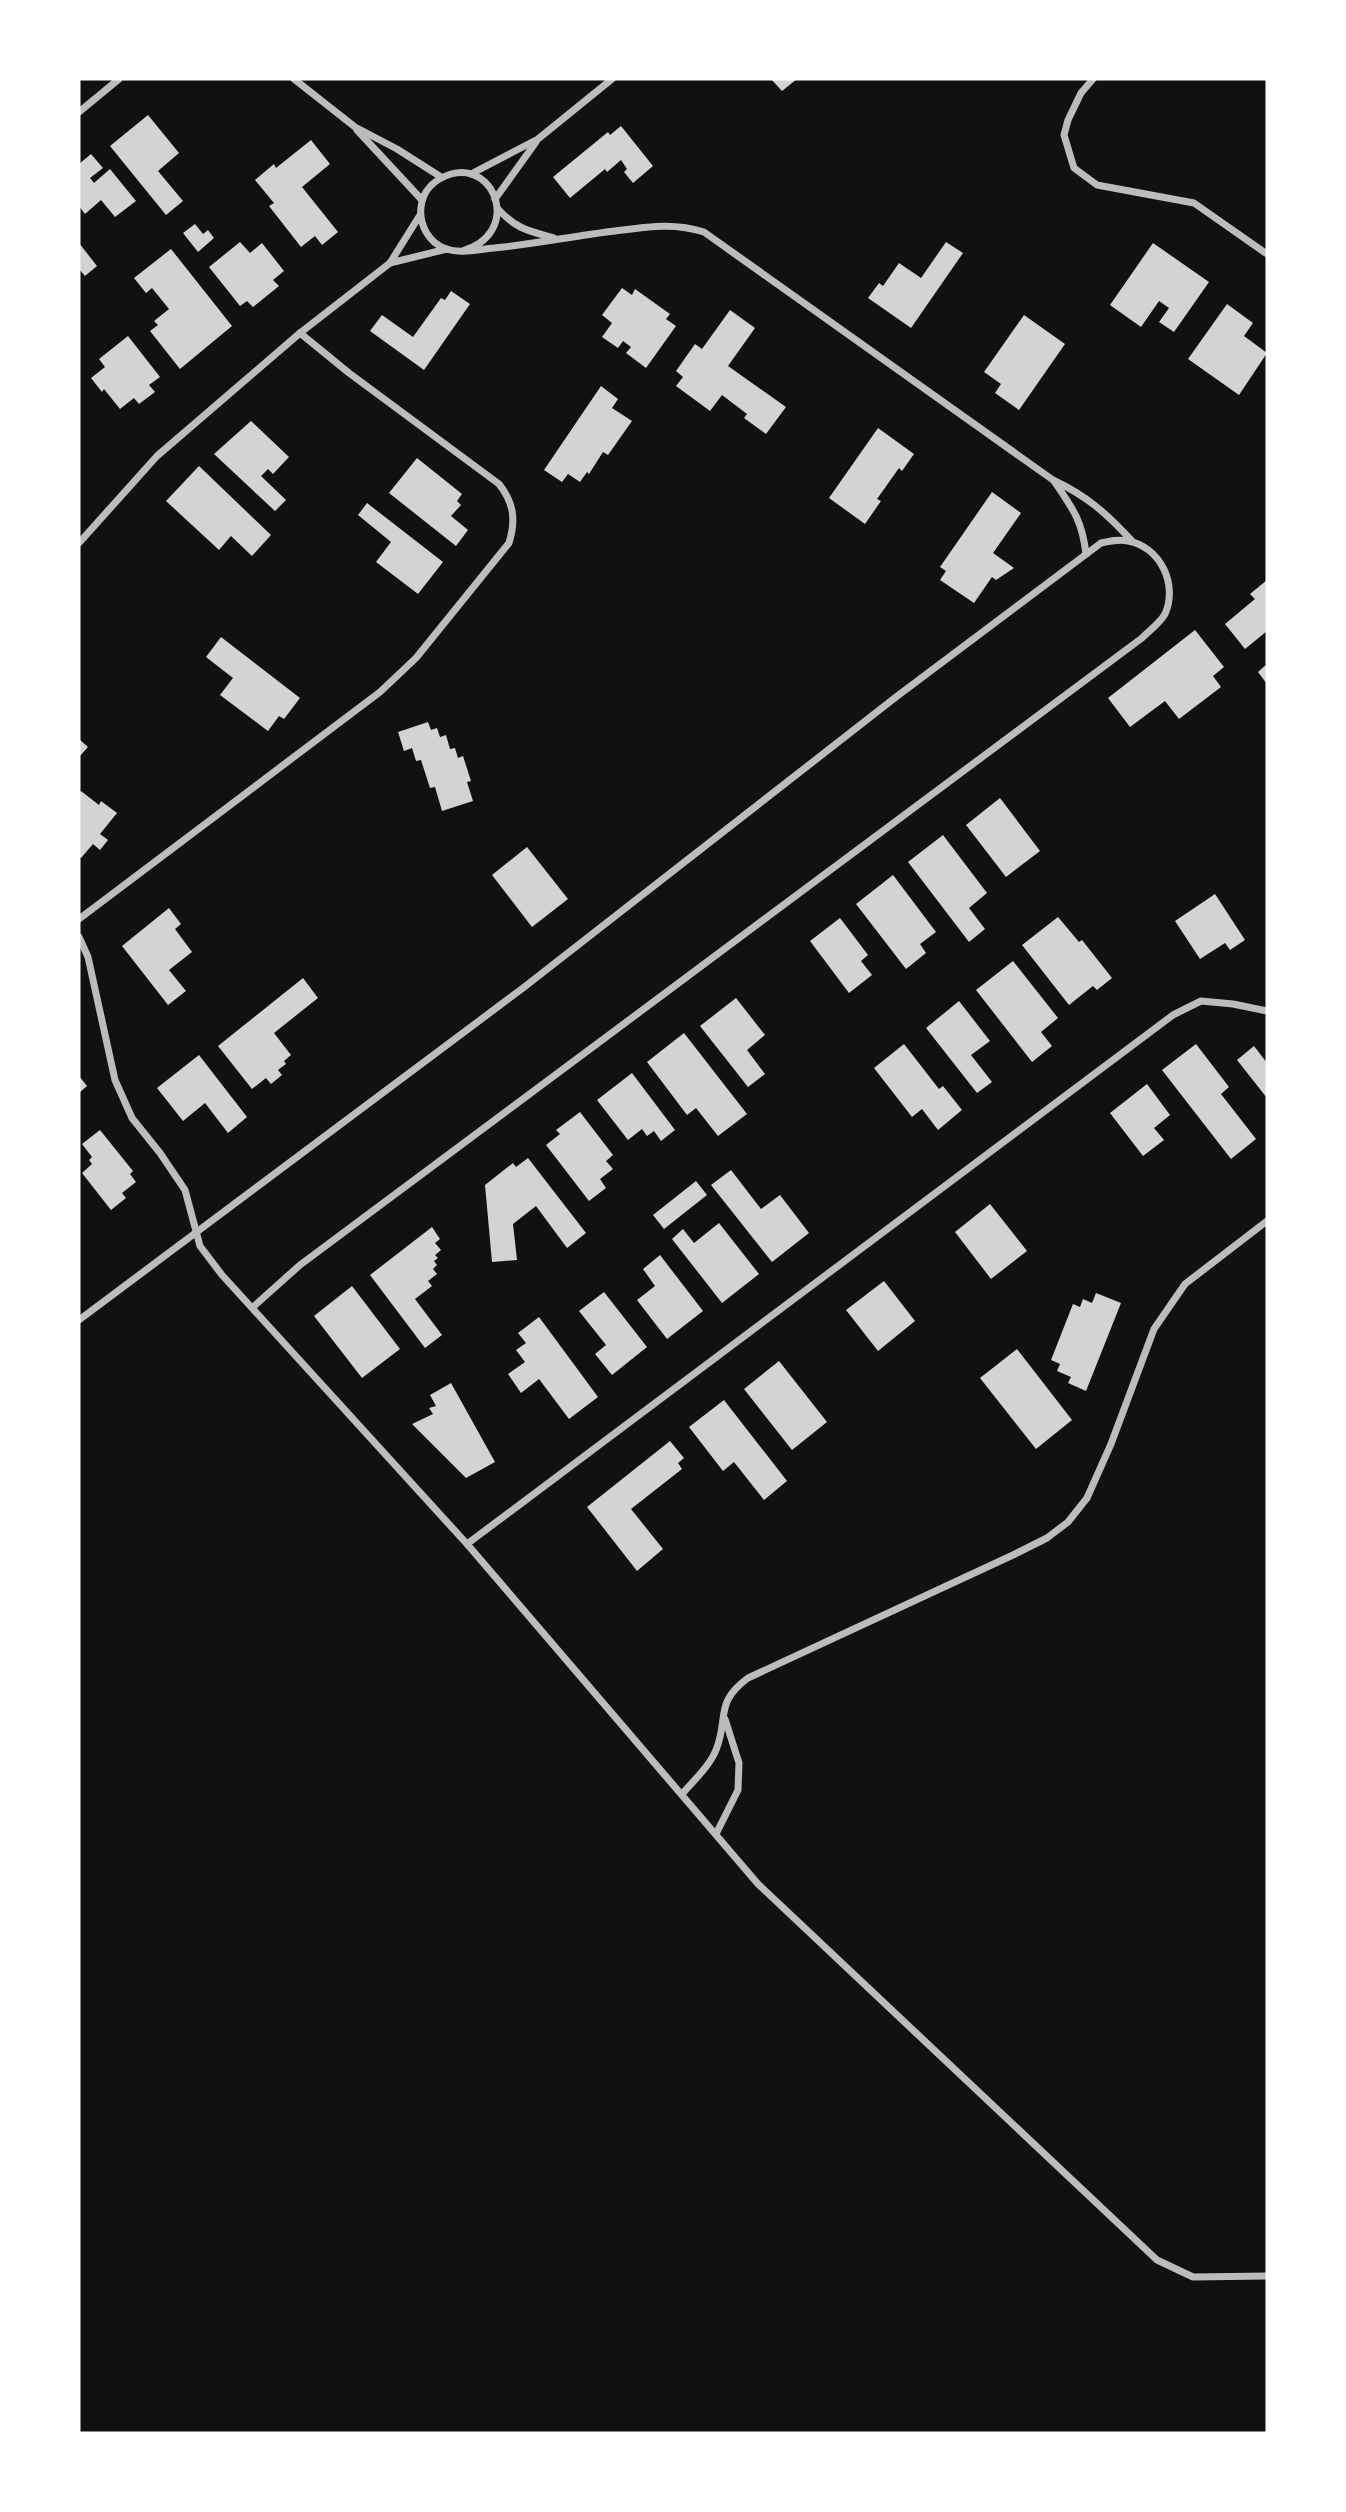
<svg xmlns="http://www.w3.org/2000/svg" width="1346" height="2512" font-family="Rubik,sans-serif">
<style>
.building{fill:#d3d3d3}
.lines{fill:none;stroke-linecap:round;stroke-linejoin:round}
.minor{stroke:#bcbcbc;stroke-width:7}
</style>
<rect width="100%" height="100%" fill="#111"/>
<g class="building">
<path d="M771 79H797L782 91Z"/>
<path d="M148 115 179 153 158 171 183 201 166 215 110 146Z"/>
<path d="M621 126 653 166 633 183 624 172 627 169 621 160 607 172 605 169 570 198 553 177 608 132 610 135Z"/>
<path d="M311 140 330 164 302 187 338 232 322 245 315 236 301 247 269 206 274 203 255 180 274 164 276 168Z"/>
<path d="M91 154 103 168 90 178 94 183 110 169 136 201 115 217 101 200 85 214 79 206V164Z"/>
<path d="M195 224 203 234 208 230 214 238 198 252 183 233Z"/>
<path d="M240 242 250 253 262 243 284 271 273 280 279 286 253 307 247 301 240 306 209 267Z"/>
<path d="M946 242 963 253 911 328 868 298 879 283 883 286 899 263 921 278Z"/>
<path d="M79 243 97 266 85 276 79 269Z"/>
<path d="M1153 243 1209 282 1174 332 1159 322 1169 308 1159 301 1141 327 1110 305Z"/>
<path d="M171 249 232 326 180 369 150 331 158 325 154 321 169 309 152 288 146 293 134 278Z"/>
<path d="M622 288 632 295 635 289 670 314 666 319 676 326 646 368 626 353 631 347 623 341 618 348 602 337 612 323 602 315Z"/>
<path d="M451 291 470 304 424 370 370 331 382 315 413 337 441 298 445 300Z"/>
<path d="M1227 304 1253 323 1244 336 1267 353 1239 395 1188 359Z"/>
<path d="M730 310 755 328 728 366 786 407 766 434 744 418 747 414 722 395 710 411 676 386 683 377 676 371 695 344 702 349Z"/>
<path d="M1024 315 1065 344 1019 410 995 393 1001 384 984 372Z"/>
<path d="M128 336 160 377 149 385 155 392 139 404 134 398 120 409 104 389 102 392 91 378 105 367 99 359Z"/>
<path d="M601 386 618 399 612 408 632 421 608 455 603 452 589 474 587 472 580 482 568 474 562 482 544 470Z"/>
<path d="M251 421 289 457 273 474 268 469 261 476 286 500 275 511 214 454Z"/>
<path d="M878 428 914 454 902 471 899 468 877 499 881 501 865 524 829 498Z"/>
<path d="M417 458 462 494 457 501 461 505 451 516 468 530 456 546 389 493Z"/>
<path d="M199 466 271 535 252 556 231 536 219 550 166 501Z"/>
<path d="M992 492 1021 513 993 553 1014 568 996 580 992 577 974 603 940 580 946 571 940 567Z"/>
<path d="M367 503 443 562 418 594 376 562 391 542 358 515Z"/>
<path d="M1267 580V631L1245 649 1225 624 1255 599 1250 594Z"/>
<path d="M1195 630 1224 667 1213 676 1221 687 1179 719 1165 701 1130 727 1108 698Z"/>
<path d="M221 637 300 698 284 719 279 716 268 731 220 695 233 678 206 657Z"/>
<path d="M1267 664V684L1258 672Z"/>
<path d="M428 722 431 730 437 728 440 737 446 735 450 749 455 748 458 758 463 756 471 781 467 782 473 801 442 811 435 787 430 788 421 760 416 761 412 748 404 751 398 732Z"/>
<path d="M79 739 88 747 79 757Z"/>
<path d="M81 791 99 805 101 801 117 813 100 834 108 840 100 850 93 844 81 858 79 856V794Z"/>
<path d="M1000 798 1040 851 1006 877 966 825Z"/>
<path d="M943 835 987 893 969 908 985 929 969 942 908 862Z"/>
<path d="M527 847 568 899 532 927 492 875Z"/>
<path d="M893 875 936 932 920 944 926 953 906 969 856 904Z"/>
<path d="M1215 894 1245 940 1230 950 1225 943 1200 959 1175 921Z"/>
<path d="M169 908 181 924 175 929 192 952 169 970 186 991 168 1005 122 946Z"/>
<path d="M1058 917 1079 942 1082 940 1112 978 1097 990 1093 986 1069 1005 1022 945Z"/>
<path d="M840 918 868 955 861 961 872 975 849 993 810 941Z"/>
<path d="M1013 961 1058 1018 1041 1032 1052 1046 1032 1062 976 990Z"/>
<path d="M303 978 318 998 274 1033 291 1055 284 1061 286 1064 278 1070 282 1075 271 1084 266 1078 252 1089 218 1046Z"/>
<path d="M736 998 765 1035 747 1050 765 1074 748 1087 700 1026Z"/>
<path d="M959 1001 990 1041 971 1055 992 1082 977 1093 926 1028Z"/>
<path d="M684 1033 747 1114 718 1136 696 1108 687 1115 647 1062Z"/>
<path d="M904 1044 939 1089 943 1086 962 1110 938 1130 922 1109 912 1117 874 1068Z"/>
<path d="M1196 1044 1229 1087 1221 1094 1256 1139 1231 1159 1162 1070Z"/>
<path d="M1254 1046 1267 1063V1098L1237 1060Z"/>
<path d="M199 1055 247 1117 228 1133 205 1103 183 1121 157 1088Z"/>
<path d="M632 1073 675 1130 661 1141 654 1131 647 1136 642 1129 628 1140 597 1100Z"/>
<path d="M79 1076 87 1086 79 1093Z"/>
<path d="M1147 1084 1170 1115 1154 1128 1164 1140 1143 1156 1110 1113Z"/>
<path d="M580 1112 613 1155 606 1161 613 1169 600 1179 606 1188 589 1201 546 1145 560 1134 556 1130Z"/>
<path d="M100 1130 133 1171 130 1174 136 1182 122 1193 126 1198 111 1210 82 1173 92 1164 89 1160 92 1157 82 1144Z"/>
<path d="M528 1158 586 1233 567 1248 536 1206 513 1224 517 1260 492 1262 485 1185 513 1163 516 1167Z"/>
<path d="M731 1170 761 1209 780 1195 809 1233 772 1262 711 1185Z"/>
<path d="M696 1181 707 1195 664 1229 653 1215Z"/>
<path d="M990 1204 1027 1251 991 1279 955 1232Z"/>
<path d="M719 1223 759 1274 722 1303 672 1239 683 1229 694 1243Z"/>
<path d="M432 1227 440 1239 435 1243 441 1250 435 1255 438 1258 434 1261 437 1265 433 1269 437 1274 428 1281 432 1286 415 1299 442 1335 425 1348 370 1275Z"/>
<path d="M660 1255 703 1311 667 1339 637 1300 655 1286 643 1269Z"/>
<path d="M884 1281 915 1321 878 1351 846 1310Z"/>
<path d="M352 1286 400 1349 362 1378 314 1316Z"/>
<path d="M604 1292 647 1347 612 1375 595 1354 606 1345 579 1311Z"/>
<path d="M1096 1293 1121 1303 1086 1391 1068 1383 1071 1377 1057 1371 1060 1364 1051 1360 1073 1304 1080 1307 1083 1299 1092 1303Z"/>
<path d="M539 1317 598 1397 569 1419 539 1379 521 1393 508 1374 525 1362 516 1350 526 1343 518 1333Z"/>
<path d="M1017 1349 1072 1420 1036 1449 980 1378Z"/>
<path d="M779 1361 827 1422 792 1450 744 1389Z"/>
<path d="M451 1383 495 1462 466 1478 412 1424 433 1414 429 1408 436 1406 430 1395Z"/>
<path d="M724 1400 787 1481 764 1500 734 1462 723 1471 689 1427Z"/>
<path d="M670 1441 684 1458 678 1463 682 1469 631 1509 663 1549 637 1571 587 1507Z"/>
</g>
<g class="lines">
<g class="minor">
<path d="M294 79 355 127 397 149 441 177"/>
<path d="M1093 79 1081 93 1068 120 1064 135 1074 168 1097 185 1194 203 1267 254"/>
<path d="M79 112 119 79"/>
<path d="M357 130 422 200"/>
<path d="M471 174 538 139 612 79"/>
<path d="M495 199 536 142"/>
<path d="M498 209C516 229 529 231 554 238"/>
<path d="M462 251C522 234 496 161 451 174 435 179 423 190 421 207 419 225 429 243 446 249 461 254 479 249 494 248 534 244 574 236 615 231 646 227 674 222 704 232L1053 480C1087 496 1106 513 1131 540"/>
<path d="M390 263 447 249"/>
<path d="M1054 481C1073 509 1082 520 1086 554"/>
<path d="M79 543 157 456 300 333 390 263 420 215"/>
<path d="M79 919 380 692 416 658 509 543C516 520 514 503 499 484L349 373 300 333"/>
<path d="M79 937 88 957 115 1080 132 1118 160 1153 185 1190 200 1246 222 1275 467 1544 758 1884 1157 2260 1193 2277 1267 2276"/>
<path d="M79 1320 523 988 896 697 1101 543C1110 541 1119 539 1128 541 1161 547 1178 585 1165 614 1160 623 1149 631 1142 638L300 1265 253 1307"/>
<path d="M467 1544 1173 1015 1201 1001 1233 1004 1267 1011"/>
<path d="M682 1794C694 1780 709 1767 716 1750 729 1718 714 1703 748 1678L1013 1555 1047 1538 1068 1522 1087 1498 1111 1444 1154 1329 1185 1284 1267 1221"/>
<path d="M716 1834 738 1790 739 1763 725 1719"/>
</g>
</g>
<rect width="1346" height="2512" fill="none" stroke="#ffffff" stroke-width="161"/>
</svg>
